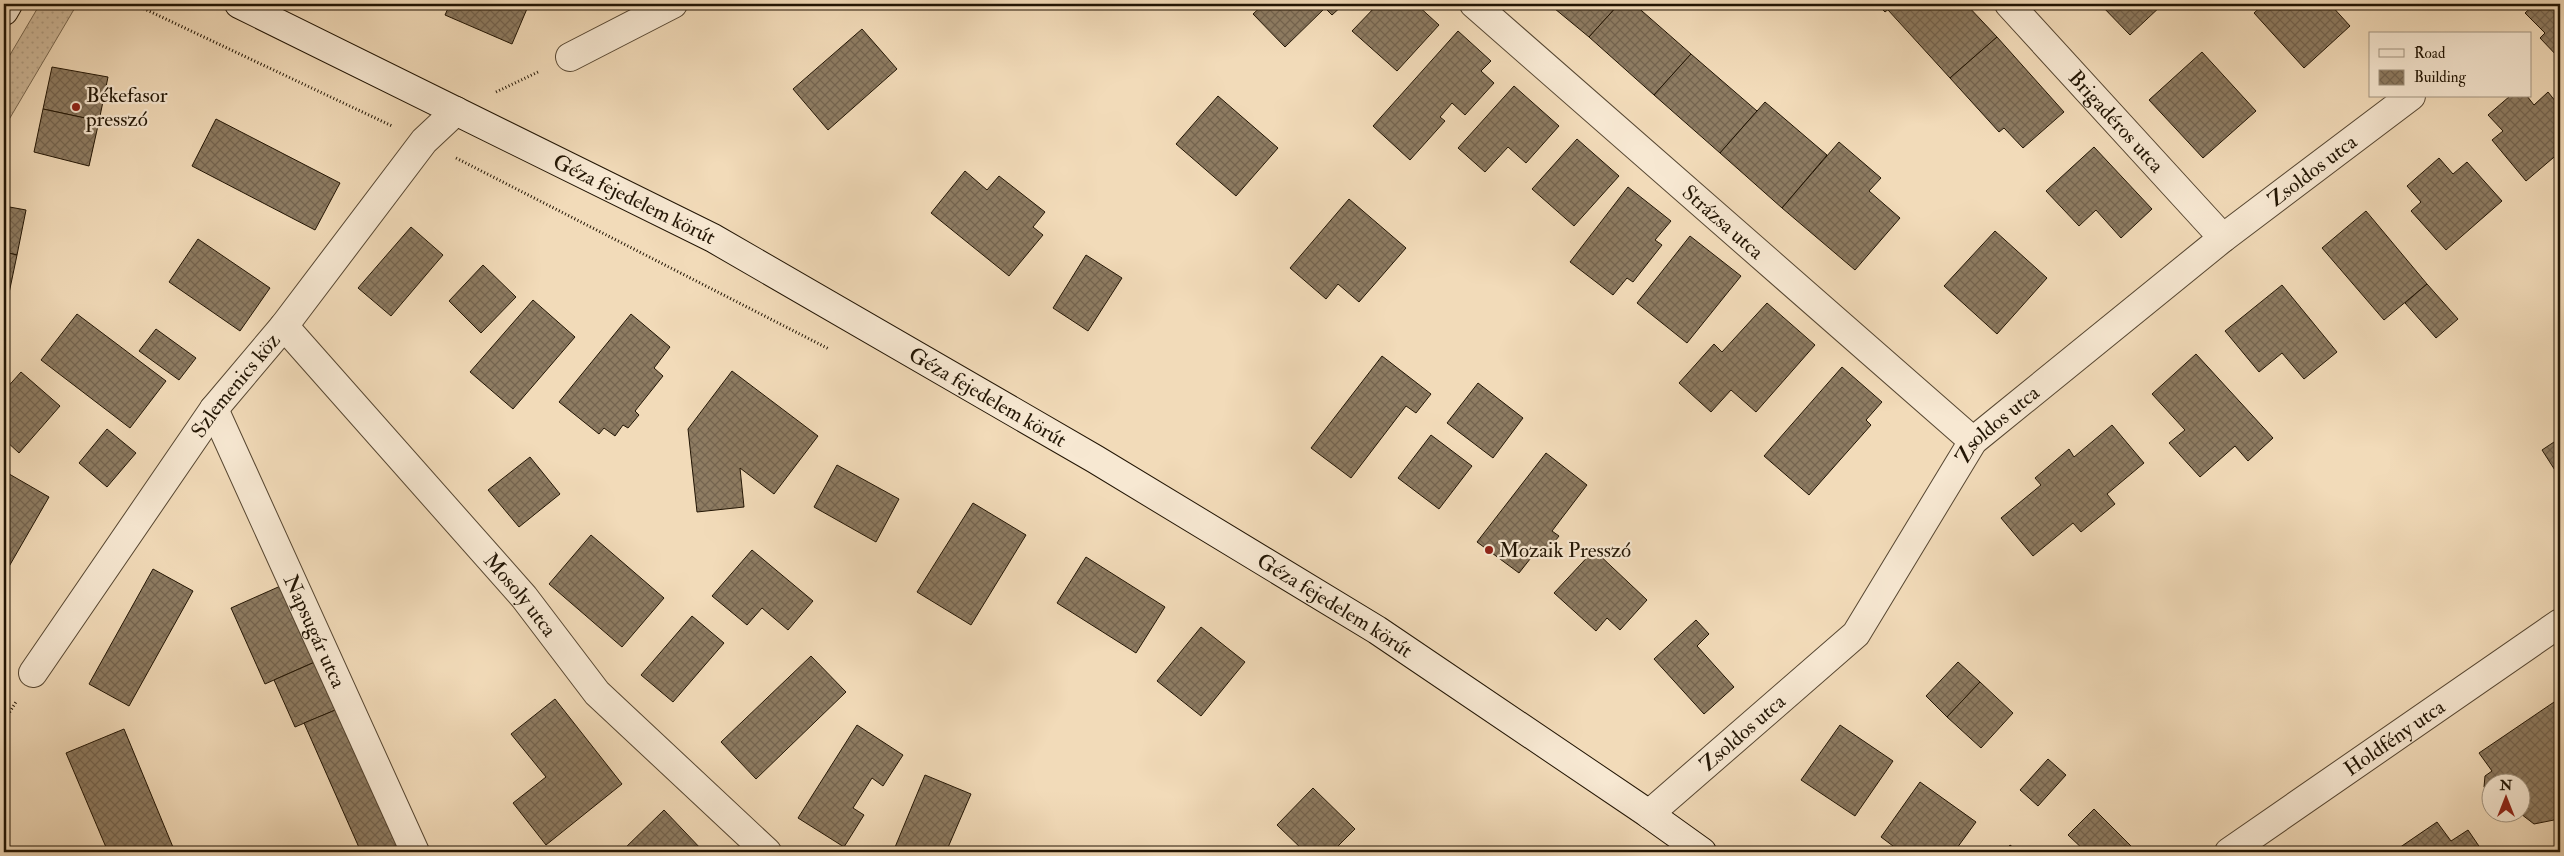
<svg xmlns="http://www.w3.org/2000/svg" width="2564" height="856" font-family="'IM FELL Double Pica',serif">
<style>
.grass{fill:url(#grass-dots);stroke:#78674f}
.building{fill:url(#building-cross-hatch);stroke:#221504}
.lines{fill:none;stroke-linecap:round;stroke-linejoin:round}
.street-casing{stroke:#564631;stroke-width:30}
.secondary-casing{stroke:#221504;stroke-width:30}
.path{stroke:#221504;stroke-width:3;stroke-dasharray:1 2.5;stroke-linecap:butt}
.street{stroke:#f7e8d2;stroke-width:28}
.secondary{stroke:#f7e8d2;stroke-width:28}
.poi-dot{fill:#8f2418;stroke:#f7e8d2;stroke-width:2}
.labels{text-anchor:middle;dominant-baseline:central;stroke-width:4.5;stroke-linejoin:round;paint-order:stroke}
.poi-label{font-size:21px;fill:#221504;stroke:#f7e8d2;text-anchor:start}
.street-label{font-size:21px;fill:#221504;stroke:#f7e8d2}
</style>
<defs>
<pattern id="grass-dots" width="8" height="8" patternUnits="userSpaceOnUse" patternTransform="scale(1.25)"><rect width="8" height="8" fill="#cfb99a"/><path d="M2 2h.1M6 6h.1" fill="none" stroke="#b19e83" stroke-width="1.8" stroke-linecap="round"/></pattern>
<pattern id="building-cross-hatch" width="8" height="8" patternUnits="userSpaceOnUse" patternTransform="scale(1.25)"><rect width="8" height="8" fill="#8e7c62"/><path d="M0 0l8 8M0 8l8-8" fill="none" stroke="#74644f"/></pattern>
</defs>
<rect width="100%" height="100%" fill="#f2dbb9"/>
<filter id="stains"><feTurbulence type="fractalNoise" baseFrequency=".004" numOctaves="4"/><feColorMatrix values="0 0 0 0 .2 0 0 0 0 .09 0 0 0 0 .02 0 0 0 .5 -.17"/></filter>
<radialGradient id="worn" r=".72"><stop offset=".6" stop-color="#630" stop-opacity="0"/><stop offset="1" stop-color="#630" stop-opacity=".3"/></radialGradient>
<path class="grass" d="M40 4 76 6 4 128V65Z"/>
<g class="building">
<path d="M450 4H529L512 44 445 15Z"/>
<path d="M1264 4H1344L1332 15 1325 8 1285 47 1253 14Z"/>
<path d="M1378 4H1416L1439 25 1397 71 1352 31Z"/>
<path d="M1549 4H1619L1589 37Z"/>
<path d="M1619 4H1634L1691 54 1654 95 1589 37Z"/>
<path d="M1877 4H1895L1885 12Z"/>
<path d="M1895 4H1966L1997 37 1950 78 1888 10Z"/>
<path d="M2100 4H2163L2130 35Z"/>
<path d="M2264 4H2330L2350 26 2304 68 2254 13Z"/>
<path d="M2535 4H2560V59L2540 38 2545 33 2525 13Z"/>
<path d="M862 29 897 69 828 130 793 89Z"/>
<path d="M1458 31 1491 61 1481 71 1494 83 1465 115 1452 103 1440 117 1445 121 1410 160 1373 126Z"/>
<path d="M1997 37 2064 112 2023 148 2004 128 1999 132 1950 78Z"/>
<path d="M2202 52 2256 111 2203 158 2149 100Z"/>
<path d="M1691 54 1757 111 1720 153 1654 95Z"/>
<path d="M52 67 108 77 99 121 43 109Z"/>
<path d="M1514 86 1559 126 1526 163 1508 147 1485 172 1458 148Z"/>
<path d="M2548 92 2560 107V152L2526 181 2492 140 2503 131 2488 115 2510 96H2527L2534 105Z"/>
<path d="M1218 96 1278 148 1236 196 1176 144Z"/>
<path d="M1765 102 1827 155 1782 208 1720 153Z"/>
<path d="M43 109 99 121 89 166 34 152Z"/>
<path d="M216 119 340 183 315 230 192 166Z"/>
<path d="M1577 139 1619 176 1574 226 1532 189Z"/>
<path d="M1839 142 1881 178 1869 191 1900 218 1855 270 1782 208Z"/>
<path d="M2094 147 2152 209 2121 238 2096 210 2079 226 2046 191Z"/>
<path d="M2439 158 2453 174 2467 162 2502 201 2446 250 2411 211 2421 202 2407 186Z"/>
<path d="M965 171 987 190 999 176 1045 212 1033 227 1043 235 1009 276 931 213Z"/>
<path d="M1628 187 1671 221 1655 240 1662 245 1633 282 1627 278 1613 295 1570 262Z"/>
<path d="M1349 199 1406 248 1359 302 1338 284 1326 299 1290 268Z"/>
<path d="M4 206 26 210 17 255 4 252Z"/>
<path d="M2366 211 2427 284 2384 320 2322 248Z"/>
<path d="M411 227 443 255 391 316 358 288Z"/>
<path d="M1995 231 2047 278 1997 334 1944 286Z"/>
<path d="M1690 236 1741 276 1687 343 1637 303Z"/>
<path d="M198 239 270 288 240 331 169 282Z"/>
<path d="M4 252 17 255 8 298 4 297Z"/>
<path d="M1086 255 1122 278 1088 331 1053 308Z"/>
<path d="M483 265 516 297 481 333 449 301Z"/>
<path d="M2427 284 2458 319 2436 338 2405 303Z"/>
<path d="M2282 285 2337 352 2304 379 2282 353 2259 372 2225 331Z"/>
<path d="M533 300 575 337 513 409 470 372Z"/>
<path d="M1767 303 1815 345 1756 412 1731 390 1711 412 1679 383 1714 344 1722 352Z"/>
<path d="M77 314 166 381 130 428 41 360Z"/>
<path d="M631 314 670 347 654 368 663 376 635 411 639 415 628 428 623 425 615 436 604 428 599 434 559 402Z"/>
<path d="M156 329 196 358 179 380 139 351Z"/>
<path d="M2196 354 2273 438 2248 461 2235 446 2200 477 2169 443 2185 430 2152 394Z"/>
<path d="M1382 356 1431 394 1416 413 1406 406 1351 478 1311 448Z"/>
<path d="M1842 367 1882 402 1866 420 1871 425 1809 495 1764 456Z"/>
<path d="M732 371 818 436 774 494 740 468 744 507 697 512 688 429Z"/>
<path d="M21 372 60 406 19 453 4 439V391Z"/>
<path d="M1478 383 1523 418 1493 458 1447 423Z"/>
<path d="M2112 425 2144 463 2107 494 2115 504 2081 532 2073 523 2033 556 2001 518 2041 485 2035 478 2069 449 2074 457Z"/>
<path d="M107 429 136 453 107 487 79 463Z"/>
<path d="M1431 435 1472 466 1439 509 1398 478Z"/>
<path d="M2560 438V478L2542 450Z"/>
<path d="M1546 453 1587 485 1552 531 1559 536 1545 554 1538 549 1519 573 1477 542Z"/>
<path d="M530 457 560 494 519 527 488 490Z"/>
<path d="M837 465 899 499 876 542 814 507Z"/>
<path d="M4 471 49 497 7 570 4 568Z"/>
<path d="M973 503 1026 535 971 625 917 592Z"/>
<path d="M591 535 664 598 622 647 549 584Z"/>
<path d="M752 550 813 601 788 630 762 608 747 625 712 596Z"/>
<path d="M1594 550 1647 600 1620 630 1607 618 1596 631 1554 593Z"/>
<path d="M1086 557 1165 607 1136 653 1057 603Z"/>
<path d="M153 569 193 591 129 706 89 684Z"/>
<path d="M285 584 319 660 265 684 231 608Z"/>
<path d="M692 616 724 643 673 702 641 675Z"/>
<path d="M1696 620 1709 634 1697 646 1734 687 1704 714 1654 659Z"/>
<path d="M1201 627 1245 662 1201 716 1157 681Z"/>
<path d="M811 656 846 692 756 779 721 742Z"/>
<path d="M324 658 345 706 295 727 274 680Z"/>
<path d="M1958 662 1980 682 1947 717 1926 696Z"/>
<path d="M1980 682 2013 713 1981 748 1947 717Z"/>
<path d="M2560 698V785L2554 789 2560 800V807L2554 820 2534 824 2521 814 2522 784H2492V797L2484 787 2485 776 2492 771 2479 753Z"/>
<path d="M555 699 622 784 546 845 513 803 546 777 511 734Z"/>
<path d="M345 706 410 852H361L304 723Z"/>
<path d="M857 725 903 755 883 786 872 778 853 808 864 815 844 847 798 818Z"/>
<path d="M1840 725 1893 761 1855 816 1801 780Z"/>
<path d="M124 729 175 852H108L66 753Z"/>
<path d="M2048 759 2066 775 2038 806 2020 790Z"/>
<path d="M925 775 971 794 946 852H893Z"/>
<path d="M1920 782 1976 822 1954 852H1901L1881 837Z"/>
<path d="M1313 788 1355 829 1332 852H1305L1277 825Z"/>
<path d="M2094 809 2137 852H2086L2068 835Z"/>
<path d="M664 810 703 851 702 852H621Z"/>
<path d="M2437 822 2451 841 2468 830 2483 852H2397L2396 850Z"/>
<path d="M2010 845 2019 852H2005Z"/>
</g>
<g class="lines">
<g class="street-casing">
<g id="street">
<path id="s1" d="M1474 4 1973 441"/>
<path id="s2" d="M2009 4 2223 238"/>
<path d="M570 57 673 4"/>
<path id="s3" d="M284 326 524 597 597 693 767 852"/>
<path id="s4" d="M214 409 415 852"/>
<path id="s5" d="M33 673 214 409 284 326 424 141 456 111"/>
<path id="s6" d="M1649 814 1856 634 1973 441 2223 238 2411 96"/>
<path id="s7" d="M2229 852 2560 623"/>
</g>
</g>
<g class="secondary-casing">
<g id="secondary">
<path id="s8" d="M239 4 713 238 1095 459 1377 630 1649 814 1702 852"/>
<path d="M4 11 8 4"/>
</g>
</g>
<g class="path">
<path d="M134 4 392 126"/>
<path d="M496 92 538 72"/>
<path d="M456 158 829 349"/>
<path d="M4 721 16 702"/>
</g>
<use href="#street" class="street"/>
<use href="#secondary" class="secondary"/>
</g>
<g class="poi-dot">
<circle cx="76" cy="107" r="5"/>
<circle cx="1489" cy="550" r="5"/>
</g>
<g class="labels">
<g class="poi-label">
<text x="86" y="95">Békefasor<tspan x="86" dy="24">presszó</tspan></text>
<text x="1499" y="550">Mozaik Presszó</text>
</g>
<g class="street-label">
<text stroke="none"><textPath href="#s2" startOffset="159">Brigadéros utca</textPath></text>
<text stroke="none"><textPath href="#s6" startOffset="934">Zsoldos utca</textPath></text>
<text stroke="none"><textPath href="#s8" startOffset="441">Géza fejedelem körút</textPath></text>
<text stroke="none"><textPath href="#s1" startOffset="331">Strázsa utca</textPath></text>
<text stroke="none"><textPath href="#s5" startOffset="352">Szlemenics köz</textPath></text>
<text stroke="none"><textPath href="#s8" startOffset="846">Géza fejedelem körút</textPath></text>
<text stroke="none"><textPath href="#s6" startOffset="529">Zsoldos utca</textPath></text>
<text stroke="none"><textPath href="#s3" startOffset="358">Mosoly utca</textPath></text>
<text stroke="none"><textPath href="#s8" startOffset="1251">Géza fejedelem körút</textPath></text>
<text stroke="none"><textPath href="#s4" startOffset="244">Napsugár utca</textPath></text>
<text stroke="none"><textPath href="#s6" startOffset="124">Zsoldos utca</textPath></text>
<text stroke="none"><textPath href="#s7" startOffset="201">Holdfény utca</textPath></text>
</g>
</g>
<rect width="2564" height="856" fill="none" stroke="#f2dbb9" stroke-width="20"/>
<rect x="5" y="5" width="2554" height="846" fill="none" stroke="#221504" stroke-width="2.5"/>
<rect x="10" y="10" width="2544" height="836" fill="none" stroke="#221504"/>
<rect x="2369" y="32" width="162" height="65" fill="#f7e8d2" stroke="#a29480"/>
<rect x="2379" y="49" width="25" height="8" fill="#f7e8d2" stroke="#a29480"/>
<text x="2414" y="58" font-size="15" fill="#221504">Road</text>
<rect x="2379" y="70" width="25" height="15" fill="url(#building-cross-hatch)" stroke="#a29480"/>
<text x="2414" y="82" font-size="15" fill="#221504">Building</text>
<g transform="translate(2506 798)"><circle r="24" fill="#f7e8d2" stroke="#a29480"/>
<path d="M0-4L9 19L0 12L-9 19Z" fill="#8f2418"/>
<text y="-8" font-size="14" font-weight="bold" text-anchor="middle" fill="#221504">N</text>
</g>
<rect width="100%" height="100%" filter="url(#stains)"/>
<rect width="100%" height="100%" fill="url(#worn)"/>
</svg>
